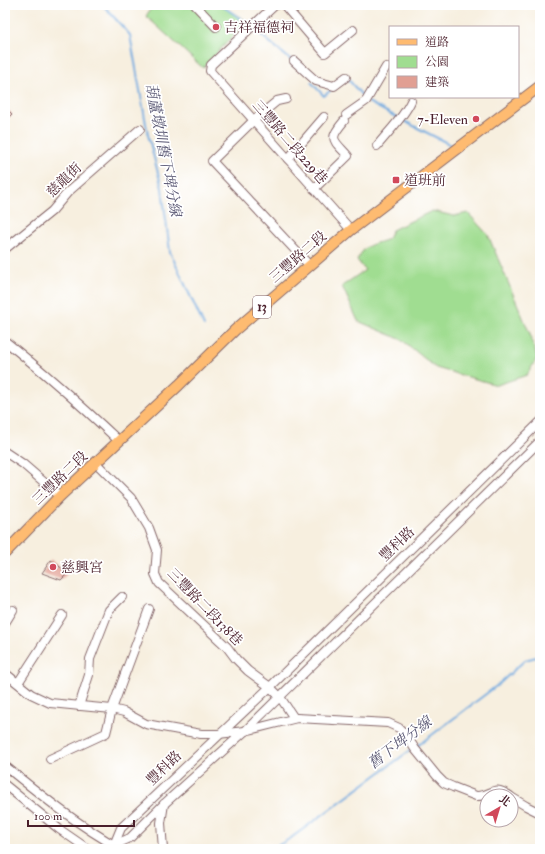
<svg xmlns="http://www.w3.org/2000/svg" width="545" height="854" font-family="'IM FELL Double Pica','Noto Serif TC',serif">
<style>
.green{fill:#a0dd91;stroke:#757e5e}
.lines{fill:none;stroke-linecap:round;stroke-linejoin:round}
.stream{stroke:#70aae0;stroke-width:2}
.building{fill:#e19f93}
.minor-casing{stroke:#87686a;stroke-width:10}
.major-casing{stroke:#87686a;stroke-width:12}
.minor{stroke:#fff;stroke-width:8}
.major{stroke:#febb71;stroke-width:10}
.poi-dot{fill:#d1495b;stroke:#fff;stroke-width:1.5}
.labels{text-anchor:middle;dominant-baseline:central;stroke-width:3.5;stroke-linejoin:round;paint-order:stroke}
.shield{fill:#fff;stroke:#80626b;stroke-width:1}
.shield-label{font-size:13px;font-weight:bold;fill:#4a1f2b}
.poi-label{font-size:14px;fill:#4a1f2b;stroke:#fff;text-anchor:start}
.street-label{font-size:14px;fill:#4a1f2b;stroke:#fff}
.water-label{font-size:15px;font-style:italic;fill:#595773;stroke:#fff}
</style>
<rect width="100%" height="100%" fill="#fff"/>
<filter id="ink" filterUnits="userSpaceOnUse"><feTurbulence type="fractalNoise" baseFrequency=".025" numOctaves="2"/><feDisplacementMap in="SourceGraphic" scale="8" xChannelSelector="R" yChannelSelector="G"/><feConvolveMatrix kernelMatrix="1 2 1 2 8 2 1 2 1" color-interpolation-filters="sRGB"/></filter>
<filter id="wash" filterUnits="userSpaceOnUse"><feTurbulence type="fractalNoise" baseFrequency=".012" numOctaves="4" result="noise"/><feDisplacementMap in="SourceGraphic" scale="16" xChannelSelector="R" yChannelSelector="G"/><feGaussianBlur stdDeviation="0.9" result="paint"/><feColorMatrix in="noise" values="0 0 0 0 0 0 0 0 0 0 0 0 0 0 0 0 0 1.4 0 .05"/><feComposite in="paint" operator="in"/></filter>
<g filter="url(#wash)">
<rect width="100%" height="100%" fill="#f7efdf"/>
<g class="green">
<path d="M153 5H219L247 21 203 68 146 16Z"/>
<path d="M432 211 454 216 468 213 488 235 530 334 537 358 527 375 497 385 436 368 402 340 358 321 342 286 365 270 357 260C367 242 371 246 388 239L392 230Z"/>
</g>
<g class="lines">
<g class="stream">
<path d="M103 5 130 35 148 135 162 188 170 252 204 326"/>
<path d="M221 5 251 26"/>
<path d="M254 29 292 61"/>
<path d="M347 78 365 99"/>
<path d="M311 82 324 96 332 89"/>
<path d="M368 102 398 118"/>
<path d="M402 120 455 147"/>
<path d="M416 747 499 684 525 660 536 657 540 653"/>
<path d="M272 849 291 838 412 749"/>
</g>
</g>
<g id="blocks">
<g class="building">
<path d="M5 107 12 114 5 121Z"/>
<path d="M51 560 68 573 61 580 42 573Z"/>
</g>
</g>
</g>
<g filter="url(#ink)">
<use href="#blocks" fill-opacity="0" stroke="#87686a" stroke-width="1"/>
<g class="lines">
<g class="minor-casing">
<g id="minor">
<path d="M195 5 216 27"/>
<path d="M275 5 211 65 210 71 351 230"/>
<path d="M284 5 325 53 353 30"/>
<path d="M294 61 316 81 334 86 346 77"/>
<path d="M286 99 277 101 254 120 212 161 310 266"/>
<path d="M346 115 366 101 386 67"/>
<path d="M377 146C388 132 404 117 411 101"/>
<path d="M288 159 324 117"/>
<path d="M314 189 348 156C333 139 328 140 344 121"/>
<path d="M5 249 52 211 68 192 140 129"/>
<path d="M5 341C45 373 82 406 119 441"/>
<path d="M5 452 23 464 60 496"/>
<path d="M96 463 131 498 149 528 157 550 155 574 159 583 227 647 236 659 248 671 270 687 280 697 294 718"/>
<path d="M5 623 13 610"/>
<path d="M5 673 31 694 50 703 112 709 124 712 146 724 201 734H218L245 731 297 718 388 723 399 728 406 735 415 749 437 776 444 783 453 787 476 796C493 797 491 783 510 796"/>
<path d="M18 683 62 615"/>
<path d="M79 706 89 675 90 659 109 610 122 597"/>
<path d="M50 759 106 733 112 709 149 609"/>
<path d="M5 766C42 796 79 826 121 849"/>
<path d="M5 785 59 829 88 849"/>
<path d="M511 797 526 806 540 813"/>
<path d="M114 845 130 838 164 804 245 731 540 441"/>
<path d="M112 849 114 845 121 828 270 687 540 422"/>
<path d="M163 849 161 823 164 804"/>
</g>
</g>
<g class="major-casing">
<path id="major" d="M5 553 60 496 179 385 235 330 351 230 540 86"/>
</g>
<use href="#minor" class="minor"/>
<use href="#major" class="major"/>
</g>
</g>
<g class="poi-dot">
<circle cx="216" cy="27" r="4"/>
<circle cx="476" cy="119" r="4"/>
<rect x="392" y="176" width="8" height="8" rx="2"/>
<circle cx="53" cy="567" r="4"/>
</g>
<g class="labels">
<rect class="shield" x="253" y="296" width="18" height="22" rx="3"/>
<g class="shield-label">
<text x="262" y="307">13</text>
</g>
<g class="poi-label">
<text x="224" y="27">吉祥福德祠</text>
<text x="468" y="119" text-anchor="end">7-Eleven</text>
<text x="404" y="180">道班前</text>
<text x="61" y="567">慈興宮</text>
</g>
<g class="street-label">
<text transform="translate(290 142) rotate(49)">三豐路二段229巷</text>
<text transform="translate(64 180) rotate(-44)">慈龍街</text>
<text transform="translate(298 257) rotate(-41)">三豐路二段</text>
<text transform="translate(60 478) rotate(-44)">三豐路二段</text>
<text transform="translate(397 544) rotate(-44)">豐科路</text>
<text transform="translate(205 607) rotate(46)">三豐路二段138巷</text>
<text transform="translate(164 768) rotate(-44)">豐科路</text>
</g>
<g class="water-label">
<text transform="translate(163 150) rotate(79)">葫蘆墩圳舊下埤分線</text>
<text transform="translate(400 743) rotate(-37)">舊下埤分線</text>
</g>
</g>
<rect width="545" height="854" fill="none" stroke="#fff" stroke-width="20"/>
<rect x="389" y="26" width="130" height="72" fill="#ffffff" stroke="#b7a5aa"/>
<rect x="397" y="39" width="20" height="6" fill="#febb71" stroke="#b7a5aa"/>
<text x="425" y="46" font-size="12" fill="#4a1f2b">道路</text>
<rect x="397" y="56" width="20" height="12" fill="#a0dd91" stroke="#b7a5aa"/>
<text x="425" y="66" font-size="12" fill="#4a1f2b">公園</text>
<rect x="397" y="76" width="20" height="12" fill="#e19f93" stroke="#b7a5aa"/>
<text x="425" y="86" font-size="12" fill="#4a1f2b">建築</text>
<g transform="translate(499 808) rotate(38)"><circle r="19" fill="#ffffff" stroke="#b7a5aa"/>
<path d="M0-3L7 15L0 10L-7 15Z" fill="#d1495b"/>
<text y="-6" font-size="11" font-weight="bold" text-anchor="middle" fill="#4a1f2b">北</text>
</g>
<path d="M28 820v6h106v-6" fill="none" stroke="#4a1f2b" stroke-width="2"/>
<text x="34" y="820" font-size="12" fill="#4a1f2b" stroke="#ffffff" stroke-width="3" paint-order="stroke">100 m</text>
</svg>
